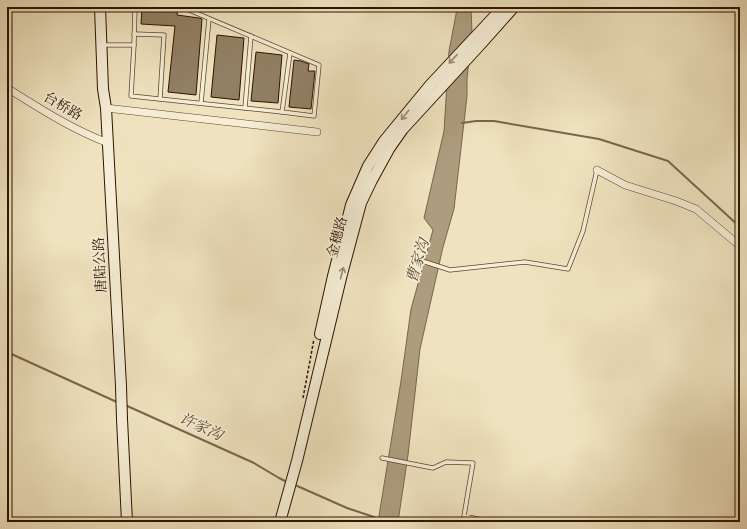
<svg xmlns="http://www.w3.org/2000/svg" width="747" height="529" font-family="'IM FELL Double Pica','Noto Serif SC',serif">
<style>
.water{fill:#ad9c7e;stroke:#79654c}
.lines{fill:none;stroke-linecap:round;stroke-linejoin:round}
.stream{stroke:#79654c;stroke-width:2}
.building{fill:#917f63;stroke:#2c1200}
.lane-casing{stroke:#5d4630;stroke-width:5}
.street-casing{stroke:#5d4630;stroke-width:8}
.secondary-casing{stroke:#2c1200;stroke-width:12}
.path{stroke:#2c1200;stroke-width:1.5;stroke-dasharray:3 2;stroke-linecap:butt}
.lane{stroke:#f5edd5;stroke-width:3.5}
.street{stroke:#f5edd5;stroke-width:7}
.secondary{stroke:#f5edd5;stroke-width:10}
.secondary-bridge-casing{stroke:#2c1200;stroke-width:12;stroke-linecap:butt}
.secondary-bridge{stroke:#f5edd5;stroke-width:10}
.oneway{stroke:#9b8a75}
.labels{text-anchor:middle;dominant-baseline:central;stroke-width:3.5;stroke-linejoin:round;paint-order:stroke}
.street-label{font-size:14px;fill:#2c1200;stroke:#f5edd5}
.water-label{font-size:15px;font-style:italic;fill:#604932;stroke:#f5edd5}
</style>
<rect width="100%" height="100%" fill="#efe3bf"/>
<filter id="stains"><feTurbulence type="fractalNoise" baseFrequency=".005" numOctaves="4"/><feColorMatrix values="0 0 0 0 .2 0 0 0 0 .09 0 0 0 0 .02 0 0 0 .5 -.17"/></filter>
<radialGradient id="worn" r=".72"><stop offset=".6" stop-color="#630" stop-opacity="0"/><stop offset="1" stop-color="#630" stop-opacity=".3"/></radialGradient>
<path class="water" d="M457 7H471L472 33 467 79V96L454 209 443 247 420 349 408 455 398 522H378L401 381 411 309 433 230 424 218 444 131 449 51 457 9Z"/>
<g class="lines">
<g class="stream">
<path d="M462 123 476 121H494L599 139 668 161 740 227"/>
<path d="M7 352 119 403"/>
<path d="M125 405 254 463 279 478 287 482"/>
<path d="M295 485 347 508 380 519"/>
</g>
</g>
<g class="building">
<path d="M142 7H178L177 15 199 18 202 19 196 95 168 92 175 26 141 24Z"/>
<path d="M217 35 244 38 239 100 211 97Z"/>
<path d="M256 52 282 55 278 103 251 101Z"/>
<path d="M294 60 301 61 309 64 308 71H315L311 109 289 107Z"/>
</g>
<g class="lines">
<g class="lane-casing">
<g id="lane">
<path d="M135 7 134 45 131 96 282 112 314 116 319 65 182 7"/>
<path d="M134 34 164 35 160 99"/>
<path d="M103 45H134"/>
<path d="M201 103 209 19"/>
<path d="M245 108 251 36"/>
<path d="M282 112 290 53"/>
<path d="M416 259 450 270 525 262 568 269 583 231 597 170"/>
<path d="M382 458 433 468 446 462 473 463 464 516 491 522"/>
</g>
</g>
<g class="street-casing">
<g id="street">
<path d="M7 88C39 108 71 129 108 143"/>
<path d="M106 108 317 132"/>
<path d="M597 170 625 185 676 201 696 209 740 246"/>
</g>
</g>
<g class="secondary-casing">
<g id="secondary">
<path d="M100 7 103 89 106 108 121 386"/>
<path d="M320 334 333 276 351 205 368 166 384 141 430 85 503 7"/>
<path d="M122 419 127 522"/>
<path d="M280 522 297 461 341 278 361 203 372 180 389 149 403 129 481 44 514 7"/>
</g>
</g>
<path class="path" d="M303 398 314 339"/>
<use href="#lane" class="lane"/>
<use href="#street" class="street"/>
<use href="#secondary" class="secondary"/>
<g class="secondary-bridge-casing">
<path id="secondary-bridge" d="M121 386 122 419"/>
</g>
<use href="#secondary-bridge" class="secondary-bridge"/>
</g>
<defs><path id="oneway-shaft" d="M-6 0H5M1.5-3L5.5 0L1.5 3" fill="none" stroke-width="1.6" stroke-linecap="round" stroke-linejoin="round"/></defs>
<g class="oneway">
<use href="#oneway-shaft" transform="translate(453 59) rotate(133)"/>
<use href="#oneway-shaft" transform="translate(405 115) rotate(129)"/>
<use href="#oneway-shaft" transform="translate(342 273) rotate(-75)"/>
</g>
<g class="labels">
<g class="street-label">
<text transform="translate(63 106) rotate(30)">台桥路</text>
<text transform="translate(337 237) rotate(-75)">金穗路</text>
<text transform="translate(100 265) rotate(-93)">唐陆公路</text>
</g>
<g class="water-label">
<text transform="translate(418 261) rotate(-74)">曹家沟</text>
<text transform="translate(201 427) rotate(24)">许家沟</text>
</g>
</g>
<rect width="747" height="529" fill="none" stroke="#efe3bf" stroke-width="24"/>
<rect x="8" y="8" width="731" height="513" fill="none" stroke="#2c1200" stroke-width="2"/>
<rect x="12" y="12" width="723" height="505" fill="none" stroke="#2c1200"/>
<rect width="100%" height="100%" filter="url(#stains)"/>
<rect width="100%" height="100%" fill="url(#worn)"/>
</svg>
